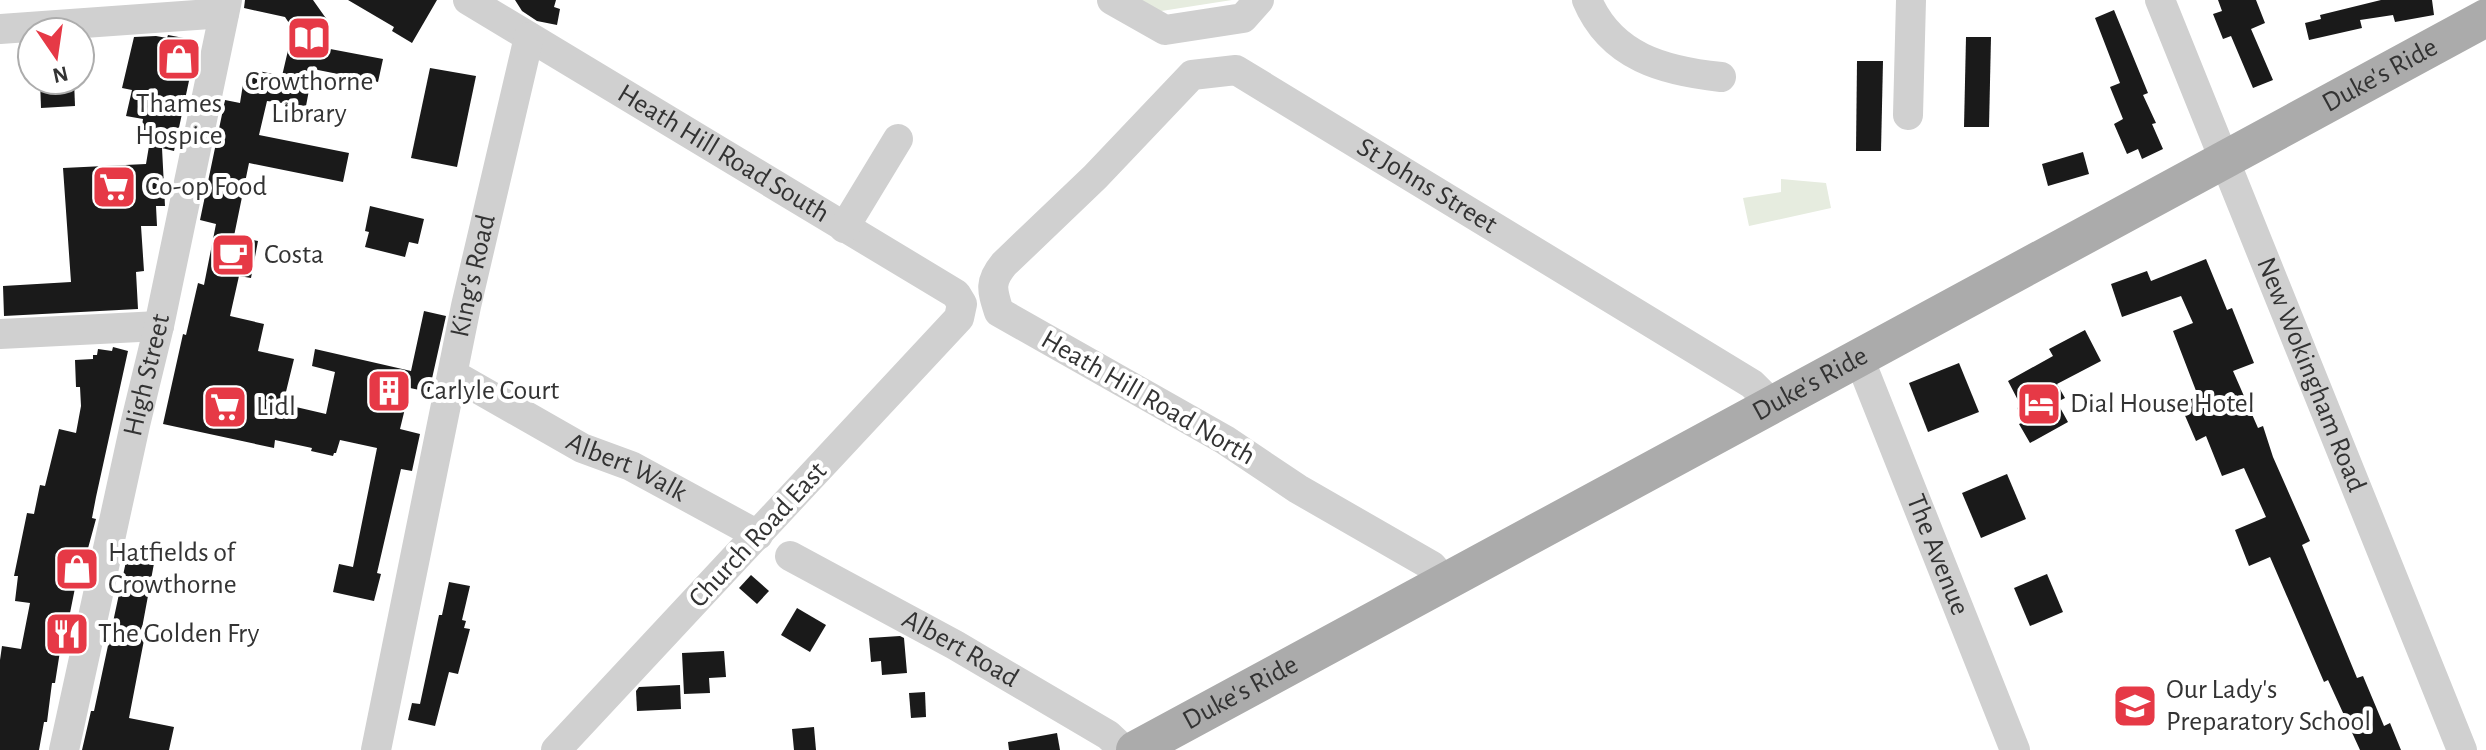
<svg xmlns="http://www.w3.org/2000/svg" width="2486" height="750" font-family="'Alegreya Sans',sans-serif">
<style>
.green{fill:#e6ecdf}
.building{fill:#1a1a1a}
.lines{fill:none;stroke-linecap:round;stroke-linejoin:round}
.minor{stroke:#d0d0d0;stroke-width:30}
.major{stroke:#ababab;stroke-width:38}
.labels{text-anchor:middle;dominant-baseline:central;stroke-width:8;stroke-linejoin:round;paint-order:stroke}
.street-label{font-size:28px;fill:#333;stroke:#fff}
.poi-label{font-size:28px;fill:#333;stroke:#fff;text-anchor:start}
</style>
<rect width="100%" height="100%" fill="#fff"/>
<g class="green">
<path d="M1136 0H1232L1155 12Z"/>
<path d="M1781 179 1826 183 1831 208 1749 226 1743 198 1781 192Z"/>
</g>
<g class="building">
<path d="M245 0H313L330 24 325 48 383 59 378 82 313 69 306 106 267 101 259 135 349 153 343 182 249 163 234 236 258 241 251 278 239 276 230 316 264 324 258 351 294 359 283 404 326 414 335 372 312 366 315 349 411 371 424 311 446 316 429 392 410 388 400 429 420 434 412 471 401 469 377 573 381 574 374 601 333 592 339 564 353 567 377 448 340 440 336 453H334L333 456 311 451 312 448 275 440 274 448 163 424 183 334 186 335 198 283 204 285 216 224 200 220 225 100 240 103 244 78 254 70 282 76 293 29 285 17 244 8Z"/>
<path d="M348 0H437L412 43 392 31 394 27Z"/>
<path d="M515 0H556L554 7 560 9 557 25 537 21 522 11Z"/>
<path d="M2218 0H2256L2265 23 2251 29 2273 80 2253 88 2231 36 2223 39 2213 14 2222 11Z"/>
<path d="M2381 0H2432L2434 15 2395 22 2393 15 2360 20 2362 28 2309 40 2305 23 2321 19 2320 15Z"/>
<path d="M2114 10 2148 93 2143 95 2156 123 2152 124 2163 149 2142 159 2138 149 2127 154 2114 124 2123 119 2110 87 2120 83 2095 18Z"/>
<path d="M168 35 189 39 196 48 174 151 162 148 165 206H156L157 226H141L144 271 136 272 138 309 4 316 3 286 71 282 63 168 146 164 151 134 141 132 143 119 126 116 132 90 122 88 134 37 156 36 167 38Z"/>
<path d="M1966 37H1991L1989 127H1964Z"/>
<path d="M1857 61H1883L1881 151H1856Z"/>
<path d="M430 68 476 76 457 167 411 158Z"/>
<path d="M40 80H74L75 106 41 108Z"/>
<path d="M2083 152 2089 174 2048 186 2042 164Z"/>
<path d="M370 206 424 219 418 244 409 242 405 257 365 247 369 232 365 231Z"/>
<path d="M2206 259 2227 310 2232 308 2254 363 2233 371 2258 428 2263 426 2273 457 2310 541 2302 545 2357 678 2363 676 2384 726 2390 723 2401 750H2360L2328 680 2324 682 2270 557 2249 566 2235 530 2266 517 2244 468 2222 476 2206 436 2196 441 2180 404 2198 396 2173 331 2193 323 2181 296 2122 317 2111 284 2147 271 2151 281Z"/>
<path d="M2085 330 2101 361 2057 384 2065 398 2057 402 2068 422 2030 443 2019 424 2024 422 2017 408 2021 406 2008 381 2053 356 2049 349Z"/>
<path d="M113 347 128 351 96 497 92 518 96 519 84 563H80L70 613 73 614 66 646 61 645 55 683H52L47 722H44L39 750H0V660L2 646 21 649 30 603 15 601 18 576H14L27 513 34 514 40 485 45 486 59 429 76 433 81 406 80 387H76L75 360 93 359V355H97L98 349 112 351Z"/>
<path d="M1959 363 1979 412 1928 432 1909 383Z"/>
<path d="M2007 474 2026 519 1981 538 1962 493Z"/>
<path d="M128 552 155 558 140 639 144 640 129 718 174 727 169 750H82L91 711H94Z"/>
<path d="M2047 574 2063 612 2030 626 2014 588Z"/>
<path d="M751 575 769 591 757 604 739 588Z"/>
<path d="M449 582 470 586 462 620 466 621 464 628 470 629 458 674 449 672 435 726 408 720 412 703 420 704 439 615H442Z"/>
<path d="M797 608 826 625 810 652 781 635Z"/>
<path d="M900 636 904 638 907 673 882 675 881 661 871 662 869 638Z"/>
<path d="M724 651 726 677 709 678 710 693 684 694 682 653Z"/>
<path d="M680 685 681 709 637 711 636 691 639 687Z"/>
<path d="M925 692 926 717 911 718 909 693Z"/>
<path d="M814 727 816 750H794L792 729Z"/>
<path d="M1057 733 1060 750H1009L1008 742Z"/>
</g>
<g class="lines">
<g class="minor">
<path id="s1" d="M468 0 956 294 962 304 959 318 556 750"/>
<path d="M1112 0 1165 30 1243 18 1259 0"/>
<path d="M1587 0C1611 57 1664 71 1721 77"/>
<path id="s2" d="M2160 0 2462 750"/>
<path d="M0 29 224 13"/>
<path d="M1908 115 1911 0"/>
<path d="M844 228 898 139"/>
<path d="M0 334 159 326"/>
<path id="s3" d="M1859 358 2015 750"/>
<path id="s4" d="M454 375 582 448 631 466 758 535"/>
<path id="s5" d="M790 556 955 645 1108 735 1124 750"/>
<path id="s6" d="M1445 581 1432 566 1298 489 1225 440 999 312C992 290 989 282 1004 264L1095 177 1192 75 1236 70 1752 384 1772 404"/>
<path id="s7" d="M64 750 135 425 159 326 227 0"/>
<path id="s8" d="M376 750 466 306 529 37"/>
</g>
<path class="major" id="s9" d="M1135 750 2486 18"/>
</g>
<defs>
<g id="library-square" transform="scale(2.3)"><rect x="-9" y="-9" width="18" height="18" rx="4" fill="#e63946" stroke="#fff"/><path d="M-6-4Q-3-5.5-.7-3.5V5Q-3 3-6 4ZM6-4Q3-5.5 .7-3.5V5Q3 3 6 4Z" fill="#fff"/></g>
<g id="shop-square" transform="scale(2.3)"><rect x="-9" y="-9" width="18" height="18" rx="4" fill="#e63946" stroke="#fff"/><path d="M-5-2.5h2.3a2.7 3.5 0 0 1 5.4 0H5L5.5 6h-11ZM-1.5-2.5h3a1.5 2.3 0 0 0-3 0Z" fill="#fff"/></g>
<g id="supermarket-square" transform="scale(2.3)"><rect x="-9" y="-9" width="18" height="18" rx="4" fill="#e63946" stroke="#fff"/><path d="M-6-5.5h2.5l.6 2H6L4.5 2H-2.5L-4.4-4H-6ZM-1.5 3.2a1.3 1.3 0 1 0 .1 0ZM3 3.2a1.3 1.3 0 1 0 .1 0Z" fill="#fff"/></g>
<g id="cafe-square" transform="scale(2.3)"><rect x="-9" y="-9" width="18" height="18" rx="4" fill="#e63946" stroke="#fff"/><path d="M-5.5-4.5H6V0H3Q3 3.5 0 3.5H-2.5Q-5.5 3.5-5.5 0ZM3-3.2v2h1.7v-2ZM-6 4.5H4V6H-6Z" fill="#fff"/></g>
<g id="building-square" transform="scale(2.3)"><rect x="-9" y="-9" width="18" height="18" rx="4" fill="#e63946" stroke="#fff"/><path d="M-4-6H4V6H1V3H-1V6H-4ZM-2.5-4.3h1.7v1.8h-1.7ZM.8-4.3h1.7v1.8H.8ZM-2.5-1h1.7V.8h-1.7ZM.8-1h1.7V.8H.8Z" fill="#fff"/></g>
<g id="hotel-square" transform="scale(2.3)"><rect x="-9" y="-9" width="18" height="18" rx="4" fill="#e63946" stroke="#fff"/><path d="M-6-4.5h1.5V1H6V5H4.5V3h-9V5H-6ZM-4 0a1.8 1.8 0 1 1 3.6 0ZM.5 0V-2.5h3Q6-2.5 6 0Z" fill="#fff"/></g>
<g id="restaurant-square" transform="scale(2.3)"><rect x="-9" y="-9" width="18" height="18" rx="4" fill="#e63946" stroke="#fff"/><path d="M-5-6h1v4h1v-4h1v4h1v-4h1v5L-1.5 .5V6h-2V.5L-5-1ZM5-6V6H3V1.5H1.5Q1.5-4 5-6Z" fill="#fff"/></g>
<g id="school-square" transform="scale(2.3)"><rect x="-9" y="-9" width="18" height="18" rx="4" fill="#e63946" stroke="#fff"/><path d="M0-5L7-2L0 1L-7-2ZM-4 1L0 2.5L4 1V4Q0 6-4 4Z" fill="#fff"/></g>
</defs>
<g fill-rule="evenodd">
<use href="#library-square" x="309" y="38"/>
<use href="#shop-square" x="179" y="59"/>
<use href="#supermarket-square" x="114" y="187"/>
<use href="#cafe-square" x="233" y="255"/>
<use href="#building-square" x="389" y="391"/>
<use href="#hotel-square" x="2039" y="404"/>
<use href="#supermarket-square" x="225" y="407"/>
<use href="#shop-square" x="77" y="569"/>
<use href="#restaurant-square" x="67" y="634"/>
<use href="#school-square" x="2135" y="706"/>
</g>
<g class="labels">
<g class="street-label">
<text stroke="none"><textPath href="#s9" startOffset="1416">Duke's Ride</textPath></text>
<text stroke="none"><textPath href="#s1" startOffset="298">Heath Hill Road South</textPath></text>
<text stroke="none"><textPath href="#s6" startOffset="1108">St Johns Street</textPath></text>
<text stroke="none"><textPath href="#s8" startOffset="484">King's Road</textPath></text>
<text stroke="none"><textPath href="#s7" startOffset="384">High Street</textPath></text>
<text stroke="none"><textPath href="#s2" startOffset="404">New Wokingham Road</textPath></text>
<text stroke="none"><textPath href="#s9" startOffset="768">Duke's Ride</textPath></text>
<text transform="translate(1148 398) rotate(30)">Heath Hill Road North</text>
<text stroke="none"><textPath href="#s4" startOffset="196">Albert Walk</textPath></text>
<text transform="translate(758 535) rotate(-47)">Church Road East</text>
<text stroke="none"><textPath href="#s3" startOffset="212">The Avenue</textPath></text>
<text stroke="none"><textPath href="#s5" startOffset="194">Albert Road</textPath></text>
<text stroke="none"><textPath href="#s9" startOffset="120">Duke's Ride</textPath></text>
</g>
<g class="poi-label">
<text x="309" y="82" text-anchor="middle">Crowthorne<tspan x="309" dy="32">Library</tspan></text>
<text x="179" y="104" text-anchor="middle">Thames<tspan x="179" dy="32">Hospice</tspan></text>
<text x="145" y="187">Co-op Food</text>
<text x="264" y="255">Costa</text>
<text x="420" y="391">Carlyle Court</text>
<text x="2070" y="404">Dial House Hotel</text>
<text x="256" y="407">Lidl</text>
<text x="108" y="553">Hatfields of<tspan x="108" dy="32">Crowthorne</tspan></text>
<text x="98" y="634">The Golden Fry</text>
<text x="2166" y="690">Our Lady's<tspan x="2166" dy="32">Preparatory School</tspan></text>
</g>
</g>
<g transform="translate(56 56) rotate(167)"><circle r="38" fill="#ffffff" stroke="#adadad" stroke-width="2"/>
<path d="M0-6L14 30L0 20L-14 30Z" fill="#e63946"/>
<text y="-12" font-size="22" font-weight="bold" text-anchor="middle" fill="#333333">N</text>
</g>
</svg>
